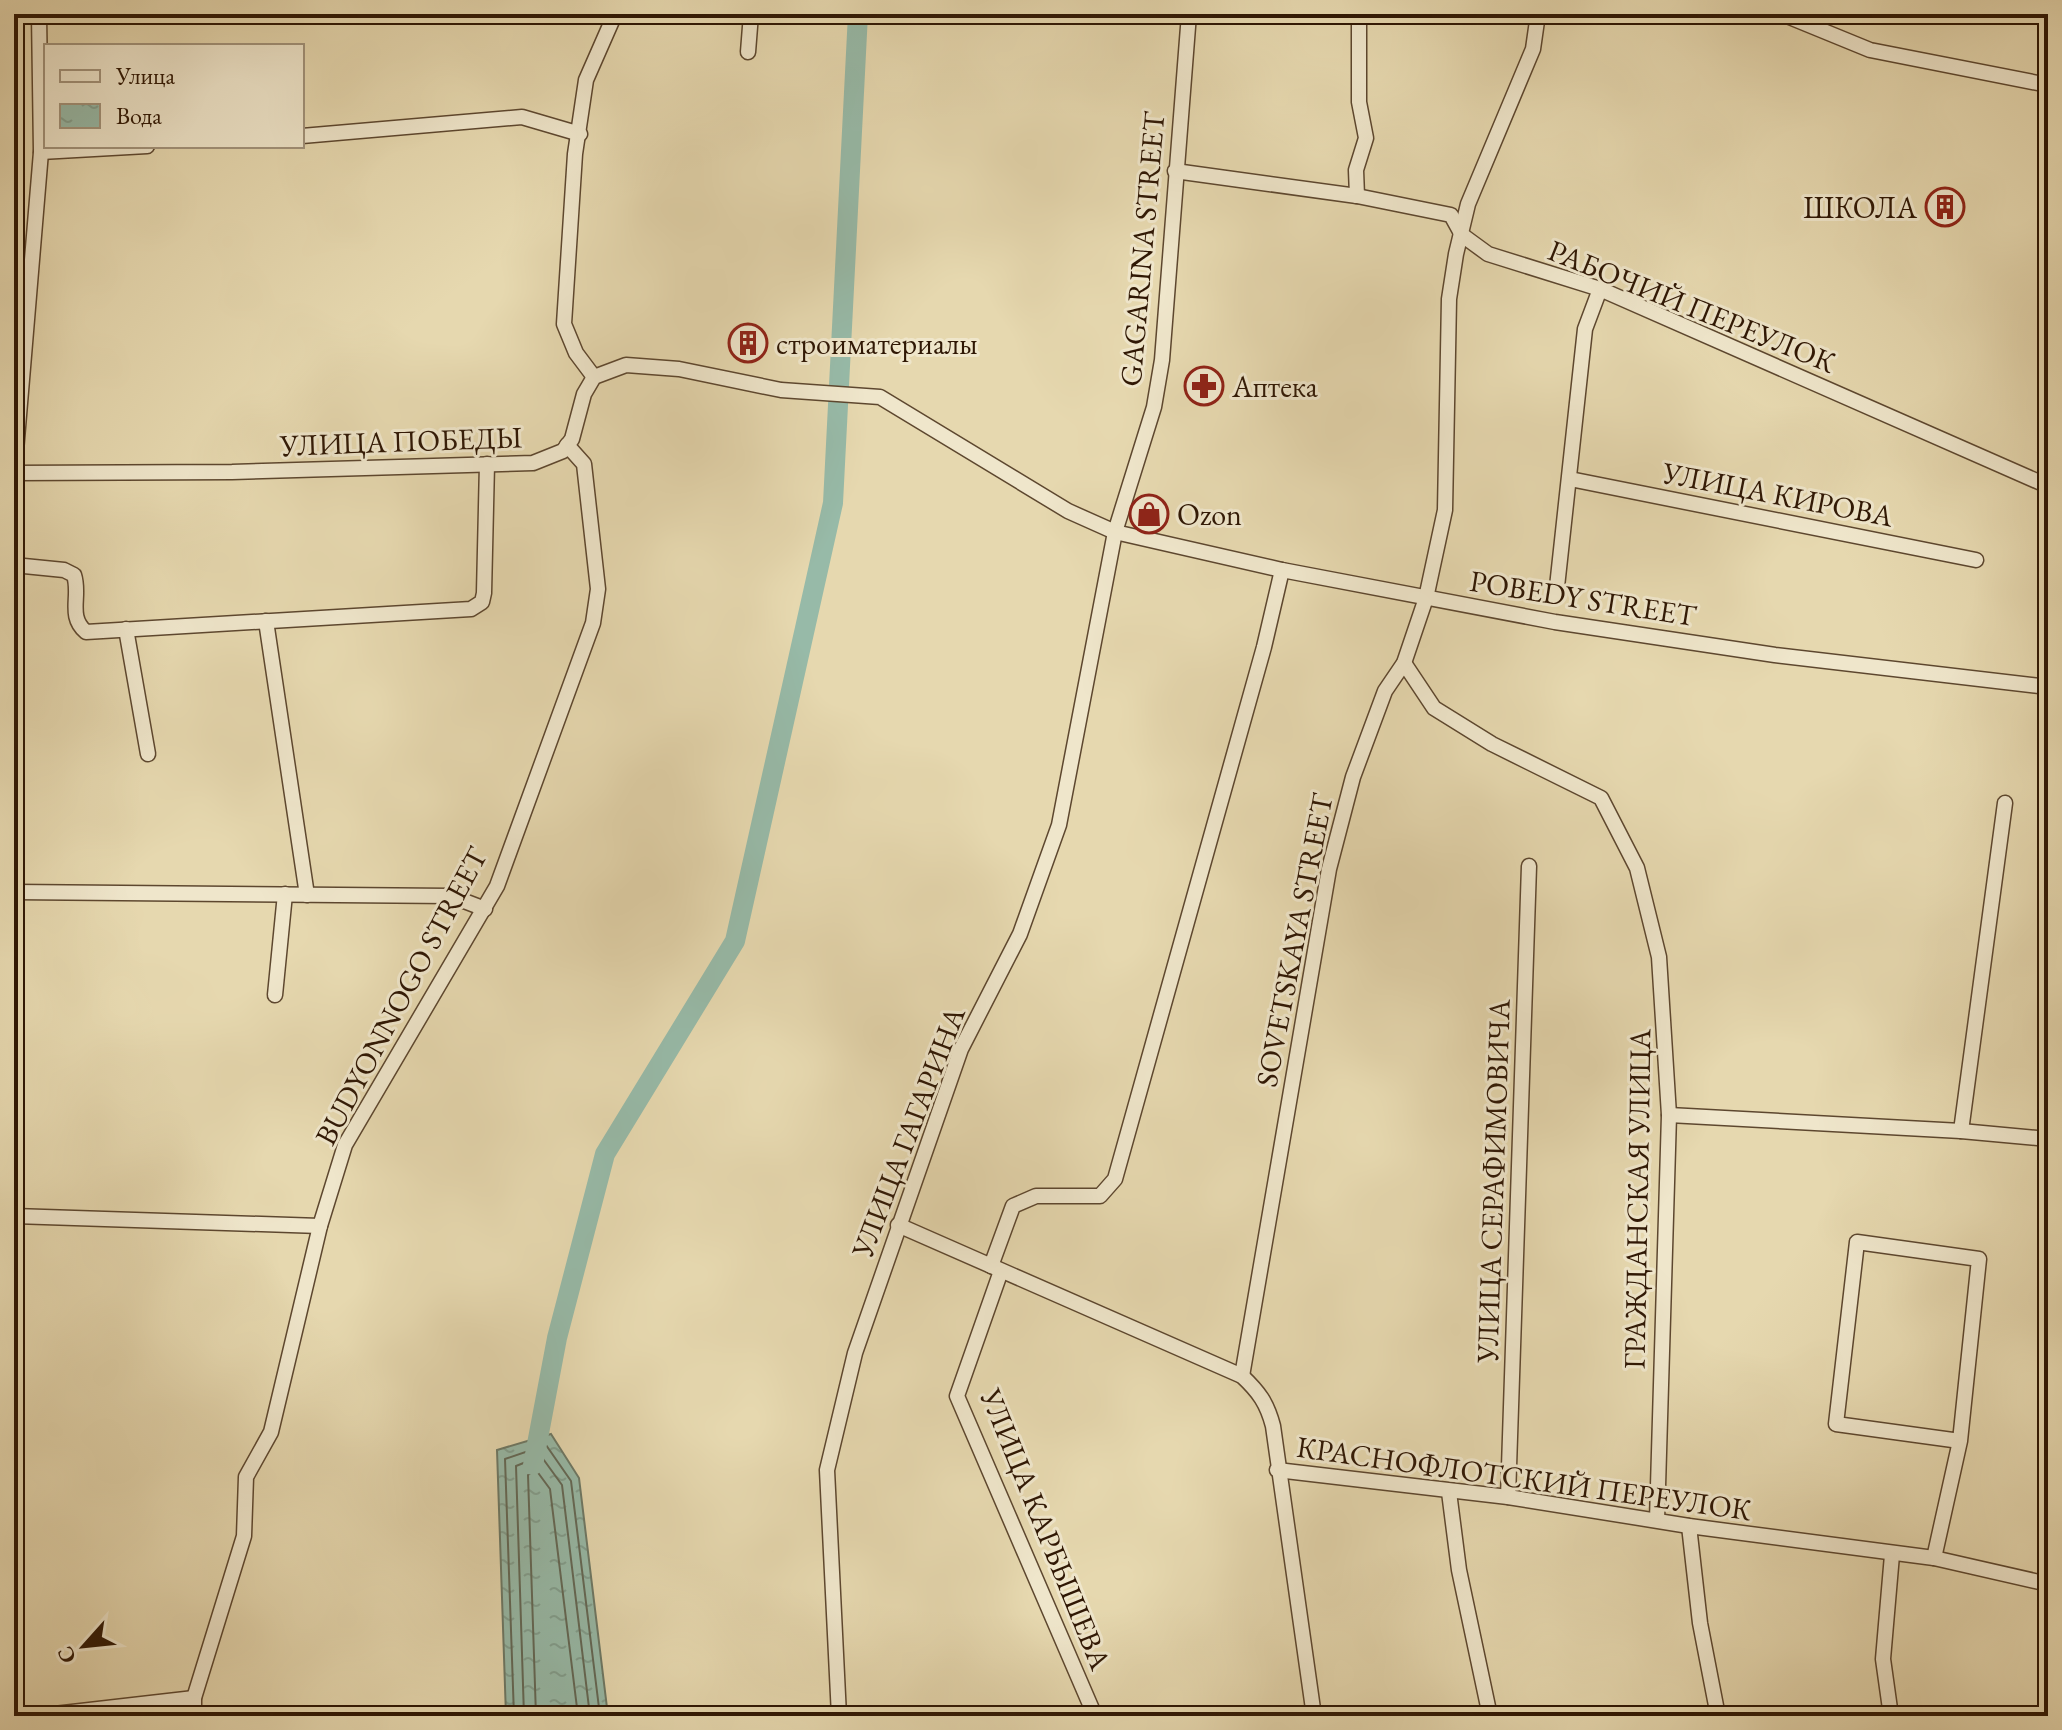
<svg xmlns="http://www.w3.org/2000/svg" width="2062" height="1730" font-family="'EB Garamond',serif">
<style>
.water{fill:url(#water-ripples);stroke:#6d7966;stroke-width:2}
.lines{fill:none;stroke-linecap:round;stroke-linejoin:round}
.shore{stroke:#636856;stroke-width:2}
.river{stroke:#97baa8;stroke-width:20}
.minor-casing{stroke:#5d472f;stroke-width:17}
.minor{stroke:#efe6cb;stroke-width:14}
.labels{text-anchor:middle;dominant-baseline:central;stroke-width:6;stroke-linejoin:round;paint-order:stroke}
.poi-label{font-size:30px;fill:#2f1704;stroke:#efe6cb;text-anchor:start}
.street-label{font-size:30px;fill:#2f1704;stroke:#efe6cb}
</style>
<defs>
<pattern id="water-ripples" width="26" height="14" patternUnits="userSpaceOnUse" patternTransform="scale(2)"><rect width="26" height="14" fill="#97baa8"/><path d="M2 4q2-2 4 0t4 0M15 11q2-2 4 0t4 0" fill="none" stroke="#829f8f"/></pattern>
</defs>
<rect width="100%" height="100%" fill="#e6d8af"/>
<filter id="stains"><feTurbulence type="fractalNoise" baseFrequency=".0025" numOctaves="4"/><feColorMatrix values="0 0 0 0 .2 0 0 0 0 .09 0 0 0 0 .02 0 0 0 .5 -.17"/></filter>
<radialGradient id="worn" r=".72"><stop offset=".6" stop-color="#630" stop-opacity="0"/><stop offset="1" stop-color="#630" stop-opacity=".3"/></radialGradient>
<path class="water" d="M551 1434 579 1478 608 1716H506L497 1450Z"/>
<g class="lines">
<g class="shore">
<path d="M514 1716 505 1459 546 1445 571 1481 600 1716"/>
<path d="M524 1716 516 1466 541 1456 562 1485 590 1716"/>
<path d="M536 1716 528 1475 536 1470 550 1489 578 1716"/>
</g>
<path class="river" d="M533 1465 557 1338 605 1154 735 941 833 503 858 14"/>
<g class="minor-casing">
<g id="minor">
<path d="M1782 14 1870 50 2048 85"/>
<path d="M748 52 751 14"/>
<path d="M302 136 522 117 580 134"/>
<path d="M41 152 147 146"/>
<path d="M1175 171 1357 196 1451 215 1462 235 1488 254 1600 289 2048 486"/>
<path d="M1357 196 1356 170 1366 138 1359 102V14"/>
<path d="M594 377 576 353 564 324 575 154 586 80 615 14"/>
<path d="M14 473 232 472 533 463 563 451 572 439 584 394 594 377 626 365 679 369 781 390 880 397 1068 511 1115 532 1282 570 1555 622 1775 655 2048 687"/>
<path d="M14 475 41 152 39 14"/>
<path d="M1570 479 1976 560"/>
<path d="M14 565 64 570 74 575C81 596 67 616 86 632L471 609 482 602 484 593 487 464"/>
<path d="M1556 596 1585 329 1600 289"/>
<path d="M266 621 307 895"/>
<path d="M126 629 148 754"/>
<path d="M1404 663 1434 708 1492 744 1601 798 1637 868 1659 957 1669 1115 1657 1520"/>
<path d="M14 892 451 896 485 909"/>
<path d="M275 995 285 894"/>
<path d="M1669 1115 1961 1131 2048 1139"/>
<path d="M1961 1131 2005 803"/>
<path d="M14 1216 320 1226"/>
<path d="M898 1225 1242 1376C1259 1392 1267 1403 1273 1426L1314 1716"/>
<path d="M991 1266 1013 1206 1036 1196H1100L1115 1179 1264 647 1282 570"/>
<path d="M1001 1271 957 1396 1095 1716"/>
<path d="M1242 1376 1329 869 1353 777 1385 691 1404 663 1426 598 1445 510 1449 299 1456 254 1468 204 1533 49 1538 14"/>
<path d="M1277 1470 1508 1497 1689 1526 1934 1558 2048 1584"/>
<path d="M1449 1492 1459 1570 1490 1716"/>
<path d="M1508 1497 1529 866"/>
<path d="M1689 1526 1700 1623 1718 1716"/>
<path d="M1934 1558 1960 1441 1979 1259 1857 1242 1836 1424 1960 1441"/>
<path d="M37 1716 194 1698"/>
<path d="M194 1716V1698L244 1536 246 1477 271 1432 320 1226 345 1145 497 886 593 623 598 589 584 464 567 445"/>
<path d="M839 1716 827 1470 855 1353 961 1049 1020 934 1059 825 1115 532 1154 407 1162 360 1189 14"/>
<path d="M1891 1716 1883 1659 1892 1555"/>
</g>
</g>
<use href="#minor" class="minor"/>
</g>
<defs>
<g id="building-ring" transform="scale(2)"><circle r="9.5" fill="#efe6cb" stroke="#8f2418" stroke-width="1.5"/><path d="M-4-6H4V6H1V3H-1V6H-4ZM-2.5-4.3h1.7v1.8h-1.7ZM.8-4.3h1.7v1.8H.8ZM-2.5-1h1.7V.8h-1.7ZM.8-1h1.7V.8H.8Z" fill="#8f2418"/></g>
<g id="pharmacy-ring" transform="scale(2)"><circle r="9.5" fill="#efe6cb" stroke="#8f2418" stroke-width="1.5"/><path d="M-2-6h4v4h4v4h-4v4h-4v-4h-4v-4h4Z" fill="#8f2418"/></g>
<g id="shop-ring" transform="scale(2)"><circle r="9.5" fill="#efe6cb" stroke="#8f2418" stroke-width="1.5"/><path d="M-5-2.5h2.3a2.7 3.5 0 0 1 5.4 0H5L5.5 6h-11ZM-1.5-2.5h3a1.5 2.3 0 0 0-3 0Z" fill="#8f2418"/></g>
</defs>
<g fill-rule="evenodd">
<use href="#building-ring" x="1945" y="207"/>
<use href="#building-ring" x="748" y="343"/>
<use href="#pharmacy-ring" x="1204" y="386"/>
<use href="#shop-ring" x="1149" y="514"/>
</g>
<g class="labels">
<g class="poi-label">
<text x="1917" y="207" text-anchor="end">ШКОЛА</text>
<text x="776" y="343">строиматериалы</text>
<text x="1232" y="386">Аптека</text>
<text x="1177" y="514">Ozon</text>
</g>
<g class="street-label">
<text transform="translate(1142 249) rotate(-85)">GAGARINA STREET</text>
<text transform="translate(1692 306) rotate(22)">РАБОЧИЙ ПЕРЕУЛОК</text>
<text transform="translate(401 441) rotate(-2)">УЛИЦА ПОБЕДЫ</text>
<text transform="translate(1778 494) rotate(11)">УЛИЦА КИРОВА</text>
<text transform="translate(1583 598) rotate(9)">POBEDY STREET</text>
<text transform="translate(1294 940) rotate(-79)">SOVETSKAYA STREET</text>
<text transform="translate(401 996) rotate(-62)">BUDYONNOGO STREET</text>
<text transform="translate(908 1132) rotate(-69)">УЛИЦА ГАГАРИНА</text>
<text transform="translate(1493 1181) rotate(-88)">УЛИЦА СЕРАФИМОВИЧА</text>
<text transform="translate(1637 1199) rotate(-89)">ГРАЖДАНСКАЯ УЛИЦА</text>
<text transform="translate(1524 1478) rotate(8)">КРАСНОФЛОТСКИЙ ПЕРЕУЛОК</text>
<text transform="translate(1046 1529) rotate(68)">УЛИЦА КАРБЫШЕВА</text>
</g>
</g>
<rect width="2062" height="1730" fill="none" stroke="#e6d8af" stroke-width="48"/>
<rect x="16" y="16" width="2030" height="1698" fill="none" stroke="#2f1704" stroke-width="4"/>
<rect x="24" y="24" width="2014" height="1682" fill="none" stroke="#2f1704" stroke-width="2"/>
<rect x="44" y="44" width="260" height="104" fill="#efe6cb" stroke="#a2937b" stroke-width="2"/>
<rect x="60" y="70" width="40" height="12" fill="#efe6cb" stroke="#a2937b" stroke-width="2"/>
<text x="116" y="84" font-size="24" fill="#2f1704">Улица</text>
<rect x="60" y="104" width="40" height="24" fill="url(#water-ripples)" stroke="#a2937b" stroke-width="2"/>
<text x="116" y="124" font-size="24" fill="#2f1704">Вода</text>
<g transform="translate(84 1646) rotate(243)" stroke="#efe6cb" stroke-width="6" paint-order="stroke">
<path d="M0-6L14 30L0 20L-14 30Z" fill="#2f1704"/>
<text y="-12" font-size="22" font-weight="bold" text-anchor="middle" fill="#2f1704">С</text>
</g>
<rect width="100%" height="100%" filter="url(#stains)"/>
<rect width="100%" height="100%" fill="url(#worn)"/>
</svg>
